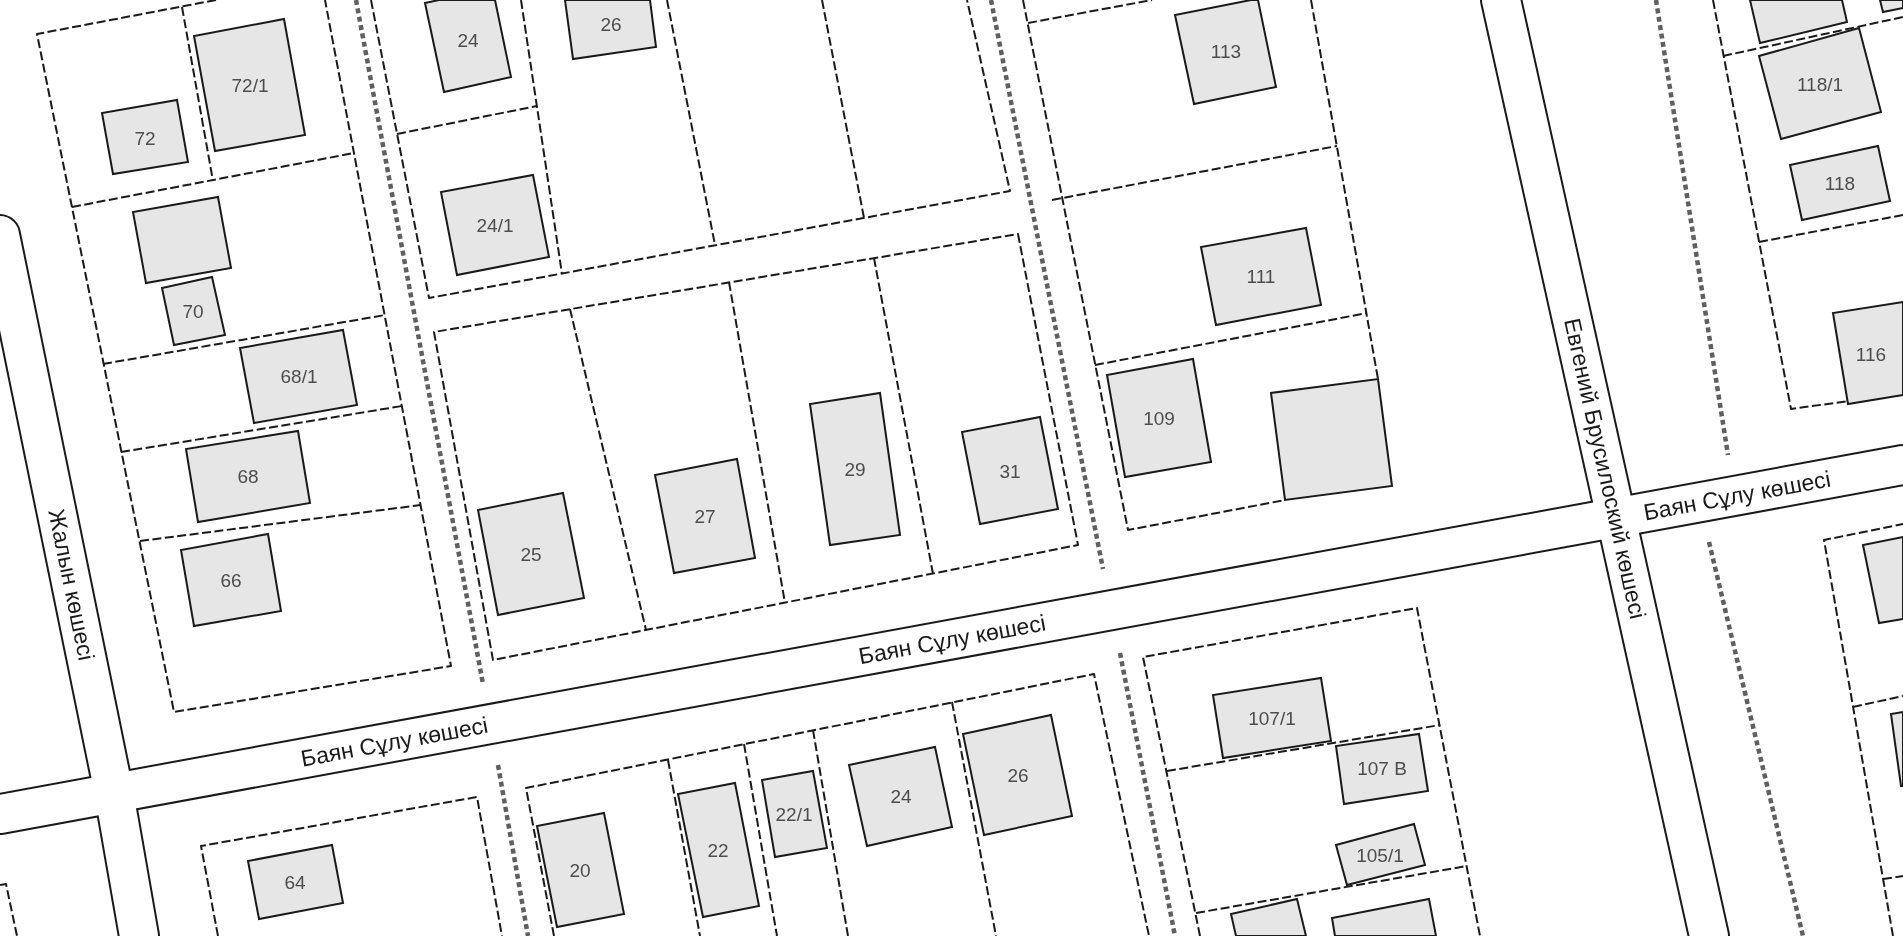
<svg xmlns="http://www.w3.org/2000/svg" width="1903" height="936" font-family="Arial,sans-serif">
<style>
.building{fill:#e6e6e6;stroke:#1a1a1a;stroke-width:2}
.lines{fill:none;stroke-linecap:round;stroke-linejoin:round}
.street-casing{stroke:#1a1a1a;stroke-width:42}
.secondary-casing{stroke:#1a1a1a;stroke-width:42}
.path{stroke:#5f5f5f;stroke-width:4.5;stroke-dasharray:5 3.5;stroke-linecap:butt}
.street{stroke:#fff;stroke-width:38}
.secondary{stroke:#fff;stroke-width:38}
.fence{stroke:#1a1a1a;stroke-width:2;stroke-dasharray:9 3.5;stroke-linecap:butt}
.labels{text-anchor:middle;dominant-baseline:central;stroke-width:5;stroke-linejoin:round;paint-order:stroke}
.number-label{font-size:19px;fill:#4d4d4d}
.street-label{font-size:23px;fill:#1a1a1a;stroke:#fff}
</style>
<rect width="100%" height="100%" fill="#fff"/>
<g class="building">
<path d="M439 0H495L511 77 444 92 425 3Z"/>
<path d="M565 0H650L656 47 573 59Z"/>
<path d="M1251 0H1258L1276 87 1194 104 1175 15Z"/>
<path d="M1750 0H1842L1847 22 1760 43Z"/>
<path d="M1880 0H1903V8L1883 12Z"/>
<path d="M284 19 305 135 215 151 194 36Z"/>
<path d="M1859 28 1881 112 1781 139 1759 56Z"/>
<path d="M177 100 188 162 113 174 102 113Z"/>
<path d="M1878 146 1890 201 1802 220 1790 165Z"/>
<path d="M533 175 549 257 457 275 441 192Z"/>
<path d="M218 197 231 268 146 283 133 212Z"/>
<path d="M1306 228 1321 305 1216 325 1201 247Z"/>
<path d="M212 277 225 335 174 345 162 288Z"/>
<path d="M1903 302V395L1848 404 1833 313Z"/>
<path d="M343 330 357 405 254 423 240 348Z"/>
<path d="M1193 359 1211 462 1125 477 1107 375Z"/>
<path d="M1378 379 1392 486 1285 500 1271 393Z"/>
<path d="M880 393 900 535 830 545 810 404Z"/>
<path d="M1040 417 1058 509 980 524 962 432Z"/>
<path d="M298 431 310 503 198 522 186 449Z"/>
<path d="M737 459 755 558 674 573 655 475Z"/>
<path d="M563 493 584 598 498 615 478 510Z"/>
<path d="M268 534 281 611 194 626 181 550Z"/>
<path d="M1903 537V619L1879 623 1863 545Z"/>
<path d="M1321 678 1331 741 1223 758 1213 695Z"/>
<path d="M1903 712V786H1901L1891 714Z"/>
<path d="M1051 715 1072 816 984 835 963 734Z"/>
<path d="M1419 734 1428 791 1344 804 1336 746Z"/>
<path d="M935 747 952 827 867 846 849 765Z"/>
<path d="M813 771 827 848 775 857 762 780Z"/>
<path d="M735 783 759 906 703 917 678 794Z"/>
<path d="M604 813 624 914 557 927 537 826Z"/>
<path d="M1414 824 1425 865 1347 885 1336 845Z"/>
<path d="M332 845 343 903 259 919 248 861Z"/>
<path d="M1297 899 1306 936H1236L1231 914Z"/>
<path d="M1429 899 1436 936H1335L1332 918Z"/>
</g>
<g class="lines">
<g class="street-casing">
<g id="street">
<path id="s1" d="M0 235 114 793 139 936"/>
<path id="s2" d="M0 814 1903 465"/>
</g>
</g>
<g class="secondary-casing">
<g id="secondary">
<path id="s3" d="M1501 0 1709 936"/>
</g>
</g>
<g class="path">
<path d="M356 0 483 684"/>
<path d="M991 0 1103 569"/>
<path d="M1656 0 1728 455"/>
<path d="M1709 542 1803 936"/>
<path d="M1120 653 1175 936"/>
<path d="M498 765 528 936"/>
</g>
<use href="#street" class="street"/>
<use href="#secondary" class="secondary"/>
<g class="fence">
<path d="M216 0 37 34 174 712 451 666 325 0"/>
<path d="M371 0 429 298 1010 191 967 0"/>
<path d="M521 0 562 274"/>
<path d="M667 0 715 245"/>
<path d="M822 0 864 218"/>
<path d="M1023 0 1128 530 1285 500"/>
<path d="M1311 0 1378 379"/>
<path d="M1713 0 1791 409 1849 401"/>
<path d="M182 7 213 181"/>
<path d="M1028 23 1152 0"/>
<path d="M1723 56 1903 17"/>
<path d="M397 134 537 106"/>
<path d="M1052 200 1337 146"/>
<path d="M72 207 354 153"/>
<path d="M1018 234 1078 545 493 660 434 332Z"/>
<path d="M1759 242 1903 215"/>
<path d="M874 258 933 574"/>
<path d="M729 282 785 603"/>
<path d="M570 309 646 630"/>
<path d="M103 364 385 315"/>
<path d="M1095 365 1367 313"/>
<path d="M121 452 402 406"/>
<path d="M140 541 421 505"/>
<path d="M952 702 996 936"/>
<path d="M1853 707 1903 696"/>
<path d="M813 730 848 936"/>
<path d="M744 744 777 936"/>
<path d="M668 760 700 936"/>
<path d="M1167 771 1440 725"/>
<path d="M1883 879 1903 876"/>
<path d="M0 885 6 884 17 936"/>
<path d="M1196 913 1467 866"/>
<path d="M218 936 201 846 477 797 502 936"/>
<path d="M554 936 526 788 1094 674 1149 936"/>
<path d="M1200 936 1143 657 1417 608 1480 936"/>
<path d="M1893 936 1824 540 1903 524"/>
</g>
</g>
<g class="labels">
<g class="number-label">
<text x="611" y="24">26</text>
<text x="468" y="40">24</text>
<text x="1226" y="51">113</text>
<text x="1820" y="84">118/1</text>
<text x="250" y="85">72/1</text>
<text x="145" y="138">72</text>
<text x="1840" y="183">118</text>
<text x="495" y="225">24/1</text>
<text x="1261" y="276">111</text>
<text x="193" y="311">70</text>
<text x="1871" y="354">116</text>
<text x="299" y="376">68/1</text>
<text x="1159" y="418">109</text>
<text x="855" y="469">29</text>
<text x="1010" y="471">31</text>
<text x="248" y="476">68</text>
<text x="705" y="516">27</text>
<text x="531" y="554">25</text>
<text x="231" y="580">66</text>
<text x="1272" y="718">107/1</text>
<text x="1382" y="768">107 В</text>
<text x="1018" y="775">26</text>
<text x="901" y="796">24</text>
<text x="794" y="814">22/1</text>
<text x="718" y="850">22</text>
<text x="1380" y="855">105/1</text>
<text x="580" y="870">20</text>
<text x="295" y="882">64</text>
</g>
<g class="street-label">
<text stroke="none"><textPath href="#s3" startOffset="480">Евгений Брусилоский көшесі</textPath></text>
<text stroke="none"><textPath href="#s2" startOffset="1766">Баян Сұлу көшесі</textPath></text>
<text stroke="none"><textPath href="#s1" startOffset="357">Жалын көшесі</textPath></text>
<text stroke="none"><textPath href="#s2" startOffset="968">Баян Сұлу көшесі</textPath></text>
<text stroke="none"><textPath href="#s2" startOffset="401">Баян Сұлу көшесі</textPath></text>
</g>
</g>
</svg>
